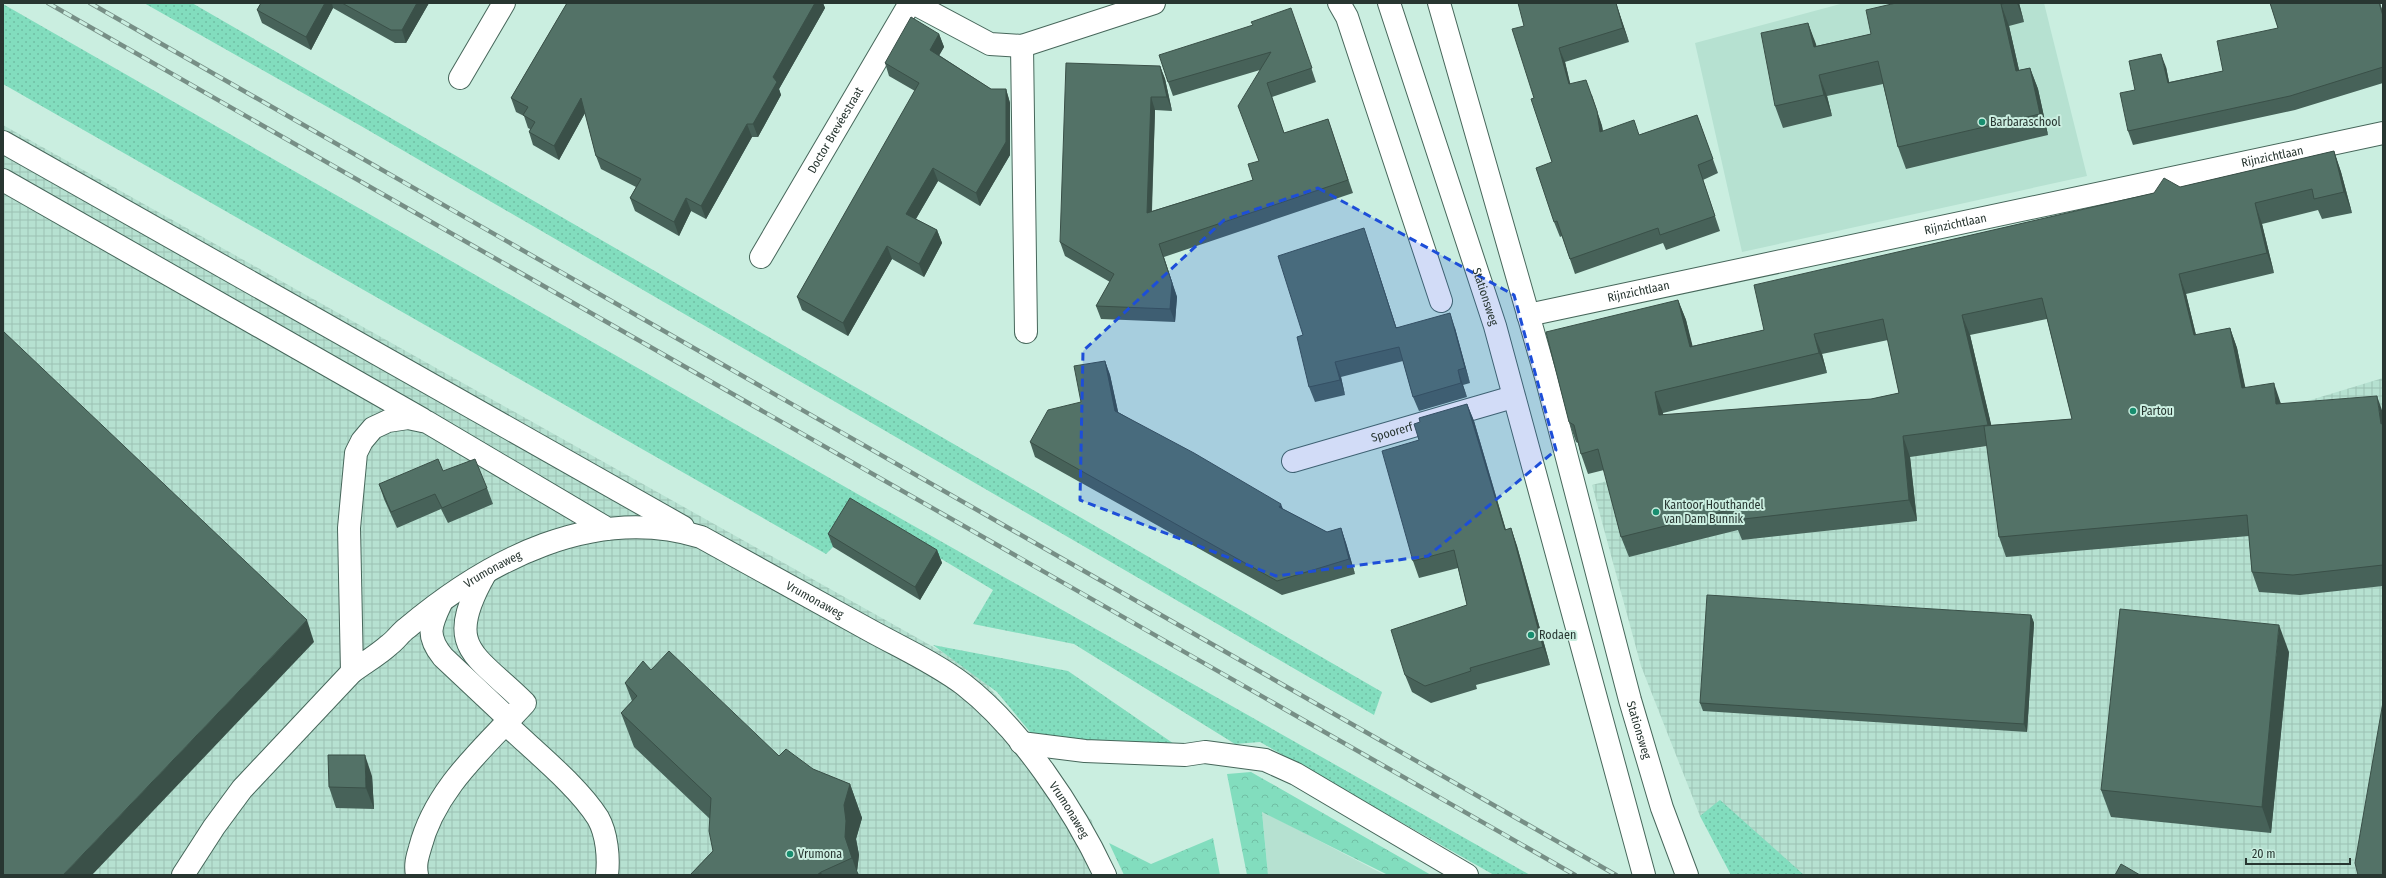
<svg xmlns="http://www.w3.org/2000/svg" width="2386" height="878" font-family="'Fira Sans Condensed',sans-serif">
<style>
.built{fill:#b6e1d1}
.industrial{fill:url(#industrial-grid)}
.green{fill:url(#green-dots)}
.forest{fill:url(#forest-crowns)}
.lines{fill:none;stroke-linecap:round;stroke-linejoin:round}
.minor-casing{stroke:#47675b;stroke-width:24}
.minor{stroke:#fff;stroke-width:22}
.rail-casing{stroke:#778f86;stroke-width:4.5}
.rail{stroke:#caeee0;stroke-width:3;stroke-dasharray:9;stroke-linecap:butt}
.wall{fill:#476259;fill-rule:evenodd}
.shaded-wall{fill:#3a5048}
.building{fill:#537267;stroke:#3a5048;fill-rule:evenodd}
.marked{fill:#1d4ed8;fill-opacity:0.2;stroke:#1d4ed8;stroke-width:3;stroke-dasharray:8 5;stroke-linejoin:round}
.poi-dot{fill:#188d6f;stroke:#caeee0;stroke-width:1.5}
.labels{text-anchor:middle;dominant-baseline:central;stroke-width:4;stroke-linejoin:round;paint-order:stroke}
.poi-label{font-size:12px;fill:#283631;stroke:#caeee0;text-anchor:start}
.street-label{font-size:12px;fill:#283631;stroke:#caeee0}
</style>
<defs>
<pattern id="industrial-grid" width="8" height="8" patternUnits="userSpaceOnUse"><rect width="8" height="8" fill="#b6e1d1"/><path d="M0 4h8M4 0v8" fill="none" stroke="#9cc2b4"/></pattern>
<pattern id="green-dots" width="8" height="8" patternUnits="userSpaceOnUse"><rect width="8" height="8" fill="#82ddbe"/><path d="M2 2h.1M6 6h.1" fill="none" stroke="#70bea4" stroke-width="1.8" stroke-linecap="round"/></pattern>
<pattern id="forest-crowns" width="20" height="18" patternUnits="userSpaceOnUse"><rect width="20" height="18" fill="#82ddbe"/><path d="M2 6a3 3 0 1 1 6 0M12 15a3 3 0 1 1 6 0" fill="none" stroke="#70bea4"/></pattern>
</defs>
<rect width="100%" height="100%" fill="#caeee0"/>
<g class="built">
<path d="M1844 3H2044L2087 176 1742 252 1695 43Z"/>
<path d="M1262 811 1385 875H1268Z"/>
</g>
<g class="industrial">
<path d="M3 125 978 672 1092 821 1099 875H3Z"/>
<path d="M2383 378V875H1760L1700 816 1641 666 1592 485 1715 452 1910 455 2248 419Z"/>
</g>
<g class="green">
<path d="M144 3H192L1382 692 1374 715 361 126Z"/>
<path d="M3 4 861 496 1530 875H1494L1260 742 1235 744 1074 644 973 624 993 590 855 507 833 547 826 554 3 84Z"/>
<path d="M933 645 1068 671 1180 748 1036 739 997 692Z"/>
<path d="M1720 800 1804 875H1731L1700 816Z"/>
</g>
<g class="forest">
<path d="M1251 772 1431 875H1388L1262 812 1268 875H1247L1227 774Z"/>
<path d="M1213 838 1220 875H1124L1109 843 1151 864Z"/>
</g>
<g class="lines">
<g class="minor-casing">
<g id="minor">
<path d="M913 3 990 44 1022 46 1154 3"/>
<path d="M1339 3 1347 17 1441 301"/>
<path id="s1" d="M1389 3 1495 326 1644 875"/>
<path id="s2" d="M1439 3 1546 377 1630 700 1662 808 1687 875"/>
<path d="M1022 46 1026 332"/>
<path d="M460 78 504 3"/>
<path d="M3 142 683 527"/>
<path d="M3 180 422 419"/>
<path id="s3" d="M761 257 910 3"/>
<path id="s4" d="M1528 315 2383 133"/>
<path id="s5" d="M1293 461 1513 397"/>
<path id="s6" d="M608 529 427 422 408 418 388 421 373 428 362 441 356 453 349 528 352 672C364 663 378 655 389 645 396 640 400 633 407 628 488 560 594 504 701 537 758 569 815 600 871 631 902 648 935 663 963 684 1021 729 1074 809 1105 875"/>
<path d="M441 603C430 626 426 636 443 657L510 720"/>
<path d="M506 724C534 751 577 785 598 818 607 834 609 858 607 875"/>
<path d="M1021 743 1085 751 1185 755 1205 752 1265 760 1296 774 1467 875"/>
<path d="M183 875 214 827 242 789 352 672"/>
<path d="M417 875C415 865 417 858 420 848 435 788 485 747 525 703 474 653 443 648 485 574"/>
</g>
</g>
<use href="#minor" class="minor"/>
<g class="rail-casing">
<g id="rail">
<path d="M48 3 1575 875"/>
<path d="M90 3 1616 875"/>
</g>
</g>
<use href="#rail" class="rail"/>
</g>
<g class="wall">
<path d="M261 3H429L406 43H395L333 8 311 50 262 23 257 10Z"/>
<path d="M567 3H823L825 8 779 89 781 95 758 137H752L706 219 691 211 679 236 635 211 630 198 636 187 601 169 596 156 585 113 559 160 533 145 529 132 530 129 528 128 524 116 516 112 511 98Z"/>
<path d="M1616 3 1629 42 1565 62 1570 84 1592 95 1602 126 1603 131 1639 135 1697 115 1718 173 1703 180 1720 231 1666 250 1663 243 1575 274 1562 236 1560 237 1554 222 1552 162 1534 98 1524 26Z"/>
<path d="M1896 3H2019L2024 22 2009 26 2019 70 2030 68 2038 89 2048 135 1906 169 1898 147 1883 84 1827 96 1832 116 1783 128 1775 106 1808 23 1816 46 1871 34Z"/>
<path d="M2270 3H2380L2383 13V83L2295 110 2133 145 2128 131 2135 90 2166 67 2169 82 2223 71 2278 28Z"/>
<path d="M1296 22 1316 82 1272 97 1284 133 1328 119 1353 193 1164 257 1177 297 1175 322 1101 319 1096 306 1110 282 1065 256 1060 242 1160 66 1165 79 1172 111 1155 110 1152 211 1253 180 1259 161 1260 70 1173 96 1168 82Z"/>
<path d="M939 34 944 47 939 55 991 89H1006L1010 103V155L980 206 938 181 916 219 937 230 942 243 924 277 892 259 848 336 802 310 797 297 915 91 889 76 885 63Z"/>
<path d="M2334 151 2341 172 2352 213 2322 219 2318 210 2262 224 2274 273 2186 294 2196 335 2230 328 2237 348 2245 388 2281 403 2383 413V586L2300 595 2259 592 2252 572 2249 536 2006 557 1999 537 1987 446 1910 457 1917 521 1742 540 1738 530 1629 557 1621 537 1604 470 1588 474 1581 454 1578 443 1576 442 1569 422 1678 300 1686 320 1692 346 1764 330 2180 187ZM2047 319 2072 419 1991 425 1970 335ZM1888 340 1899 393 1871 399 1663 415V413L1827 373 1822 354Z"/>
<path d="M1369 243 1396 327 1455 328 1470 383 1463 385 1467 397 1419 411 1413 397 1403 361 1341 377 1345 395 1315 402 1309 387 1303 335Z"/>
<path d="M1105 361 1110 375 1118 412 1283 509 1327 532 1341 528 1346 543 1355 574 1282 595 1035 457 1030 442 1081 402Z"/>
<path d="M1467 404 1474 421 1506 530 1511 528 1517 546 1550 665 1476 685 1477 689 1431 703 1412 692 1405 675 1467 605 1458 568 1419 578 1413 561 1420 422Z"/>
<path d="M443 471 487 488 493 504 448 523 441 509 397 528 384 499 379 484Z"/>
<path d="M828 534 937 550 942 563 920 600 833 547Z"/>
<path d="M2031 615 2034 623 2027 732 1703 711 1700 703Z"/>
<path d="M2289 652 2271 833 2111 817 2101 790Z"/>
<path d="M651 670 779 756 850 784 862 818 856 839 859 855 857 871 859 875H690L713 851 710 819 634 747 621 713 632 701 625 683Z"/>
<path d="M372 776 374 809 336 808 329 787Z"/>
</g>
<g class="shaded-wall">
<path d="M325 3H332L333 8 311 50 306 37Z"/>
<path d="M417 3H429L406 43 402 30Z"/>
<path d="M815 3H823L825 8 779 89 781 95 758 137 753 124 773 77Z"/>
<path d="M1616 3 1629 42 1623 28Z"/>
<path d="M2017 3H2019L2024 22Z"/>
<path d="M2379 3H2380L2383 13V16Z"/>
<path d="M2001 4 2009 26 2024 92 2016 71Z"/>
<path d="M1808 23 1816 44 1822 69 1814 47Z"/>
<path d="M939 34 944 47 935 63 930 50Z"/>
<path d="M1559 48 1565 62 1574 99 1569 84Z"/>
<path d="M2161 54 2166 67 2172 96 2168 83Z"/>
<path d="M1160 66 1165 79 1172 111 1167 97Z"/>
<path d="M2030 68 2038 89 2048 135 2040 114Z"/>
<path d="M1819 75 1827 96 1832 116 1824 95Z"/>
<path d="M1586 80 1602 126 1605 146 1600 132Z"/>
<path d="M1006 89 1010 103V155L980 206 976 193Z"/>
<path d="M1151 97 1155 110 1151 226 1147 213Z"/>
<path d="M581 98 586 111 559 160 554 146Z"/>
<path d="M747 124 752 137 706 219 701 206Z"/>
<path d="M2334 151 2341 172 2352 213 2344 192Z"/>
<path d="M933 168 938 181 911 227 906 214Z"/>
<path d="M686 198 691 211 679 236 674 222Z"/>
<path d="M2255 203 2262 224 2274 273 2267 253Z"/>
<path d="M1364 228 1369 243 1401 342 1396 328Z"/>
<path d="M937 230 942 243 924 277 919 264Z"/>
<path d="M1159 244 1177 297 1175 322 1170 309Z"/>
<path d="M887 246 892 259 848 336 843 323Z"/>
<path d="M2179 274 2186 294 2201 356 2194 335Z"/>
<path d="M1678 300 1686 320 1698 367 1690 347Z"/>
<path d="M1450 313 1455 328 1470 383 1465 368Z"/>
<path d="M1962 315 1970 335 1996 445 1988 425Z"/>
<path d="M2230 328 2237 348 2250 409 2242 388Z"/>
<path d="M1814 334 1822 354 1827 373 1819 353Z"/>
<path d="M1105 361 1110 375 1121 425 1115 411Z"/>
<path d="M1335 362 1341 377 1345 395 1340 380Z"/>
<path d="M1458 370 1467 397 1461 383Z"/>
<path d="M2274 383 2281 404H2276Z"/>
<path d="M1655 392 1663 413 1666 436 1659 415Z"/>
<path d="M2377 396 2383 413V429L2381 424Z"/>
<path d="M1467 404 1474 421 1511 548 1505 530Z"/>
<path d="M1903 436 1910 457 1917 521 1909 500Z"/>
<path d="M1281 504 1287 519 1279 507Z"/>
<path d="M1341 528 1346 543 1355 574 1349 559Z"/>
<path d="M1511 528 1517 546 1550 665 1543 647Z"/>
<path d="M937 550 942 563 920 600 915 587Z"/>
<path d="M2031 615 2034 623 2027 732 2024 724Z"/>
<path d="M307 620 314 642 92 875H63Z"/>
<path d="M2279 625 2289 652 2271 833 2262 807Z"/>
<path d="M365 755 372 776 374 809 366 788Z"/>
<path d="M850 784 862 818 856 839 859 855 857 871 859 875H858L852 858 845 837 844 805Z"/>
<path d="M821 872 822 875H817Z"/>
</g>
<g class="building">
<path d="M261 3H325L306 37 257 10Z"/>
<path d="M342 3H417L402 30H391Z"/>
<path d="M567 3H815L773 77 777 82 753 124H747L701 206 686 198 674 222 630 198 641 179 596 156 581 98 554 146 529 132 535 122 523 115 528 107 511 98Z"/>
<path d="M1518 3H1616L1623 28 1559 48 1569 84 1586 80 1597 111 1600 132 1634 120 1639 135 1697 115 1713 159 1698 165 1715 216 1660 235 1658 228 1570 259 1557 221 1554 222 1536 168 1552 162 1531 99 1534 98 1512 29 1524 26Z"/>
<path d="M1896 3H2007L2001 4 2016 71 2030 68 2040 114 1898 147 1878 61 1819 75 1824 95 1775 106 1761 33 1808 23 1814 47 1871 34 1866 10Z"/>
<path d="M2270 3H2379L2383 16V67L2290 96 2128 131 2120 93 2135 90 2129 61 2161 54 2168 83 2223 71 2217 41 2278 28Z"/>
<path d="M1291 8 1312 68 1267 83 1284 133 1328 119 1348 180 1159 244 1172 283 1170 309 1096 306 1114 274 1060 242 1066 63 1160 66 1167 97H1151L1147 213 1253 180 1248 164 1259 161 1238 106 1271 52 1168 82 1159 55 1253 25 1251 22Z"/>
<path d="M911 17 939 34 930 50 991 89H1006V142L976 193 933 168 906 214 937 230 919 264 887 246 843 323 797 297 919 83 885 63Z"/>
<path d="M2334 151 2344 192 2314 199 2312 189 2255 203 2267 253 2179 274 2194 335 2230 328 2242 388 2274 383 2276 404 2377 396 2381 424 2383 423V565L2293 575 2252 572 2247 515 1999 537 1984 426 2072 419 2042 298 1962 315 1988 425 1903 436 1909 500 1735 520 1733 509 1621 537 1598 449 1581 454 1574 425 1569 422 1546 332 1678 300 1690 347 1764 330 1754 285 2154 193 2164 178 2180 187ZM1883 319 1899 393 1871 399 1659 415 1655 392 1819 353 1814 334Z"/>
<path d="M1364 228 1396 328 1450 313 1465 368 1458 370 1461 383 1413 397 1399 347 1335 362 1340 380 1309 387 1297 337 1303 335 1278 256Z"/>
<path d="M3 331 307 620 63 875H3Z"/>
<path d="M1105 361 1115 411 1194 453 1281 504 1279 507 1327 532 1341 528 1349 559 1277 581 1030 442 1048 410 1081 402 1074 366Z"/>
<path d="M1467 404 1505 530 1511 528 1543 647 1470 668 1471 671 1425 686 1405 675 1391 630 1467 605 1454 550 1413 561 1382 451 1419 440 1414 424 1420 422 1419 418Z"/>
<path d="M438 459 443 471 475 459 487 488 442 508 435 494 391 512 379 484Z"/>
<path d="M850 498 937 550 915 587 828 534Z"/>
<path d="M1707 595 2031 615 2024 724 1700 703Z"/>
<path d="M2120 609 2279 625 2262 807 2101 790Z"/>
<path d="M669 651 779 756 786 749 813 769 850 784 844 805 846 821 845 837 852 858 821 872 817 875H690L713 851 709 831 711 798 621 713 637 696 625 683 643 661 651 670Z"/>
<path d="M2383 702V875H2358L2355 863Z"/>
<path d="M328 755H365L366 788 329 787Z"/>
<path d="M2121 864 2140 875H2115Z"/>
</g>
<path class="marked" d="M1318 188 1514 295 1556 450 1428 556 1276 576 1080 500 1083 351 1224 220Z"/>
<g class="poi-dot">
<circle cx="1982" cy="122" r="4"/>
<circle cx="2133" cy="411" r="4"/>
<circle cx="1656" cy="512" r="4"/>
<circle cx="1531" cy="635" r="4"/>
<circle cx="790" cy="854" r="4"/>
</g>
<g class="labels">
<g class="poi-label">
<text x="1990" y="122">Barbaraschool</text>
<text x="2141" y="411">Partou</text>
<text x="1664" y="505">Kantoor Houthandel<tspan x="1664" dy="14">van Dam Bunnik</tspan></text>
<text x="1539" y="635">Rodaen</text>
<text x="798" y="854">Vrumona</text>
</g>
<g class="street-label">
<text stroke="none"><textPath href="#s3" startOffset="147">Doctor Brevéestraat</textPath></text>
<text stroke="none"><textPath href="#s4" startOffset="761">Rijnzichtlaan</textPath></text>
<text stroke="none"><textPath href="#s4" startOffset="437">Rijnzichtlaan</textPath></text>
<text stroke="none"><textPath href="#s4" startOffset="113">Rijnzichtlaan</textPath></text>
<text stroke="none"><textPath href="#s1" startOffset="309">Stationsweg</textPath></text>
<text stroke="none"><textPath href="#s5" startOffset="103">Spoorerf</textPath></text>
<text stroke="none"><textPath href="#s6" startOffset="691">Vrumonaweg</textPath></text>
<text stroke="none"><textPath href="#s6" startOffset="1038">Vrumonaweg</textPath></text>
<text stroke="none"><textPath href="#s2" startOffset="754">Stationsweg</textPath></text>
<text stroke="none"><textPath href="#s6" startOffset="1374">Vrumonaweg</textPath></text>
</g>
</g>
<rect width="2386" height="878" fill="none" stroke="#283631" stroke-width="8"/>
<path d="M2246 858v6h104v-6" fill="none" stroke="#283631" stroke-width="2"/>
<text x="2252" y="858" font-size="12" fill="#283631" stroke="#caeee0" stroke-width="3" paint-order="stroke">20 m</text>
</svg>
